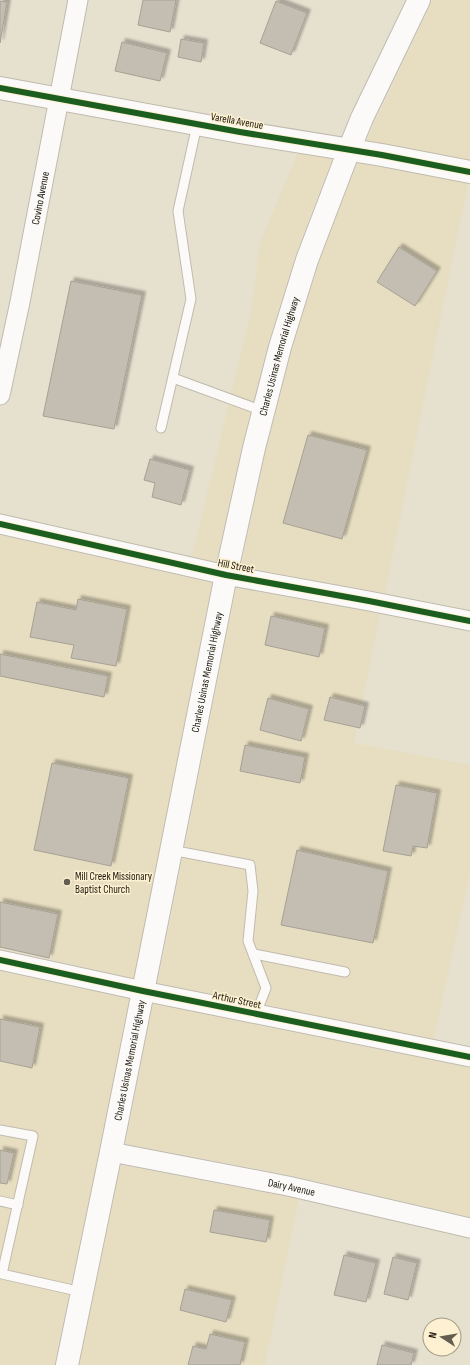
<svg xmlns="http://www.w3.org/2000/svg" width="470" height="1365" font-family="'Sofia Sans Condensed',sans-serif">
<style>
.built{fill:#e7ddc0}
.building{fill:#c3beb1;stroke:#a6a194;filter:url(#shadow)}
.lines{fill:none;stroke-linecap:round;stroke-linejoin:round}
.lane-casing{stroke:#c0bbae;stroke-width:11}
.street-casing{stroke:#c0bbae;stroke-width:21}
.secondary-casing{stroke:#c0bbae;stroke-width:24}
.highway-casing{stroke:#c0bbae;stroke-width:24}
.lane{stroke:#fbfaf8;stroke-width:9}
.street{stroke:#fbfaf8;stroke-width:19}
.secondary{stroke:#fbfaf8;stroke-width:22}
.highway{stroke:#fbfaf8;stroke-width:22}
.cycleway-casing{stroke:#fdf1d2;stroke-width:8}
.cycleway{stroke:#1b5e20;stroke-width:6}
.poi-dot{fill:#635e50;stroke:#fdf1d2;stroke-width:1.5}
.labels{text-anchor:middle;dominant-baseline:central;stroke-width:3;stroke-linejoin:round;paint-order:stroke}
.street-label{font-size:11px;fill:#1c180c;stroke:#fdf1d2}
.poi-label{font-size:11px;fill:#1c180c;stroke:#fdf1d2;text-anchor:start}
</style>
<defs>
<filter id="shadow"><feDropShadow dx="3.5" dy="-3.5" stdDeviation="1" flood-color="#0004"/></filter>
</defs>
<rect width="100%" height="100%" fill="#e6e0cf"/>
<g class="built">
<path d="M433 0H470V161L366 142Z"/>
<path d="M298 153 332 159 295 256 268 343 242 445 216 562 192 556 251 312 260 242Z"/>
<path d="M357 163 468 183 385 593 241 567 266 451 292 350 319 264Z"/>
<path d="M0 535 212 583 134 978 0 948Z"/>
<path d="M236 588 380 614 354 743 470 765V873L434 1039 158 983Z"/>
<path d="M0 971 129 999 99 1150 54 1365H0Z"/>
<path d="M153 1004 470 1068V1217L291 1175 126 1144Z"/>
<path d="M121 1165 299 1199 265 1365H79Z"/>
</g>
<g class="building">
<path d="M143 0H176L170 32 138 25Z"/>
<path d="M0 1 7 2 0 43Z"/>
<path d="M276 1 307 13 291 55 260 43Z"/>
<path d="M181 39 204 43 201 62 178 57Z"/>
<path d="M122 42 167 53 160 81 115 71Z"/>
<path d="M399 247 437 271 415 306 377 282Z"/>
<path d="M71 281 142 295 114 429 43 416Z"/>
<path d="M308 435 367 450 342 539 283 523Z"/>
<path d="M150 459 190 470 181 505 152 497 155 483 144 480Z"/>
<path d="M78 599 127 609 116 666 71 658 74 645 30 637 37 602 76 610Z"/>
<path d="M271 616 325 628 319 657 265 645Z"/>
<path d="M0 654 108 676 104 697 0 676Z"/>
<path d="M330 697 365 706 360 728 324 720Z"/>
<path d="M268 698 309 709 301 741 260 730Z"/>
<path d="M245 745 305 757 300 783 240 771Z"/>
<path d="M52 763 129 778 111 866 34 850Z"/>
<path d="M396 785 437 793 427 848 413 846 411 856 383 851Z"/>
<path d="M297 850 388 871 373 943 281 925Z"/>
<path d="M0 902 58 914 49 958 0 947Z"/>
<path d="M0 1019 40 1027 32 1068 0 1061Z"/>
<path d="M0 1150 14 1153 7 1184 0 1183Z"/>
<path d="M214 1210 270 1220 266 1242 210 1232Z"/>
<path d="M344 1255 376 1263 366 1302 334 1295Z"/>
<path d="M393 1257 417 1263 408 1300 384 1294Z"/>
<path d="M185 1289 232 1300 226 1322 180 1310Z"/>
<path d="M210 1334 245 1342 240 1365H188L193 1346 206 1349Z"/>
<path d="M382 1345 414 1353 411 1365H377Z"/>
</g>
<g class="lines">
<g class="lane-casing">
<g id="lane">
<path d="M173 378 263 411"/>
<path d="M161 428 191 299 178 211 197 125"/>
<path d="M171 850 250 865 253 891 248 941 266 988 256 1014"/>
<path d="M254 954 345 972"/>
<path d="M0 1130 33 1136 2 1274 82 1292"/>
<path d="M0 1201 18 1205"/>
</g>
</g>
<g class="street-casing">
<g id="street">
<path id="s1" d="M0 395 20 302 78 0"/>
<path d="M0 524 226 575 369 601 470 621"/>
<path d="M0 960 143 991 470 1057"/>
<path id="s2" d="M111 1152 288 1186 470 1228"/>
</g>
</g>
<g class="secondary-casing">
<path id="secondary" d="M0 88 240 132 382 155 470 172"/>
</g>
<g class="highway-casing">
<g id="highway">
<path id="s3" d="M67 1365 111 1152 226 575 254 448 280 347 307 260 349 150 362 118 419 0"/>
</g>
</g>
<use href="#lane" class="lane"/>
<use href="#street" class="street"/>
<use href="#secondary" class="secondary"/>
<use href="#highway" class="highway"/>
<g class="cycleway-casing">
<g id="cycleway">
<path d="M0 88 240 132 382 155 470 172"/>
<path d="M0 524 226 575 369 601 470 621"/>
<path d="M0 960 143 991 470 1057"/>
</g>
</g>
<use href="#cycleway" class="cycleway"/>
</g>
<circle class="poi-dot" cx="67" cy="882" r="4"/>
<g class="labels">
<g class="street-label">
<text transform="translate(237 121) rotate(10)">Varella Avenue</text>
<text stroke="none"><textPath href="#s1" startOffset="201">Covino Avenue</textPath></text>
<text stroke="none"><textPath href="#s3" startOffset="1031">Charles Usinas Memorial Highway</textPath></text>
<text transform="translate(236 566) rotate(11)">Hill Street</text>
<text stroke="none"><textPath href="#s3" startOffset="707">Charles Usinas Memorial Highway</textPath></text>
<text transform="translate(237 1000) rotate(12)">Arthur Street</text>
<text stroke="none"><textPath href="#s3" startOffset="311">Charles Usinas Memorial Highway</textPath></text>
<text stroke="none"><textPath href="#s2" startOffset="184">Dairy Avenue</textPath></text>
</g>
<g class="poi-label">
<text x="75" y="876">Mill Creek Missionary<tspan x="75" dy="13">Baptist Church</tspan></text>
</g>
</g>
<g transform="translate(442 1337) rotate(282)"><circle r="19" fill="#fdf1d2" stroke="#a39a83"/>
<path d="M0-3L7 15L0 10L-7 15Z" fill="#635e50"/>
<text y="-6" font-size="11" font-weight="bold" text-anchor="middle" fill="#1c180c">N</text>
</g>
</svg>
